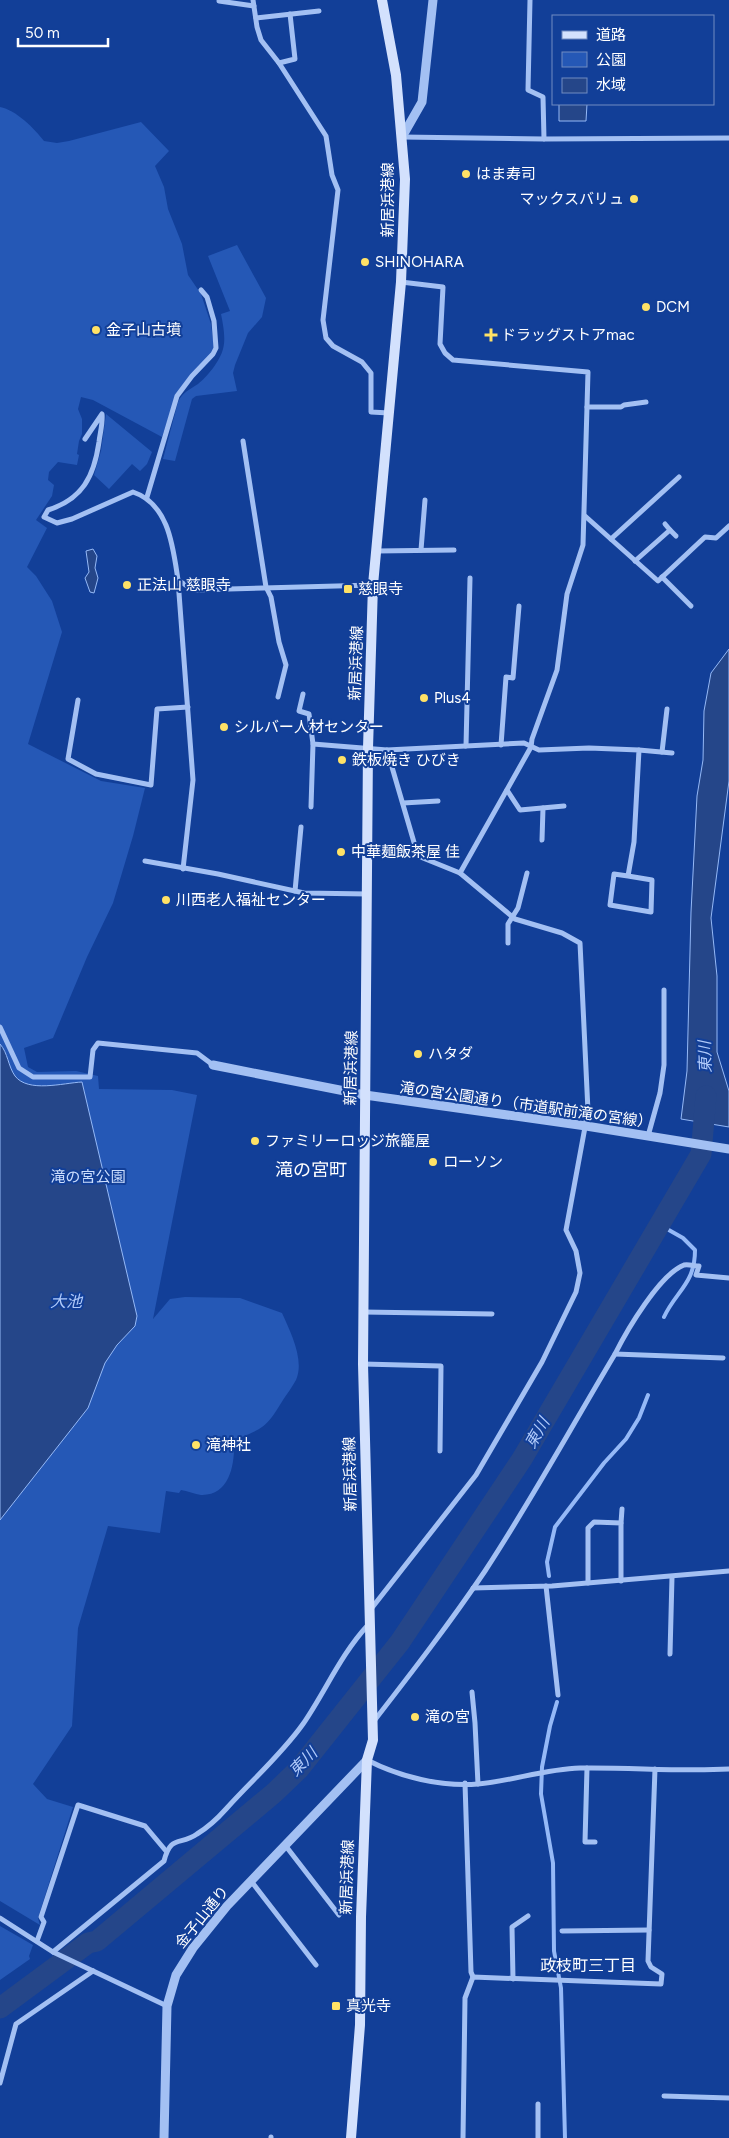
<svg xmlns="http://www.w3.org/2000/svg" width="729" height="2138" font-family="Figtree,'Noto Sans JP',sans-serif">
<style>
.green{fill:#2558b6}
.water{fill:#254689;stroke:#95b9f7}
.lines{fill:none;stroke-linecap:round;stroke-linejoin:round}
.stream{stroke:#95b9f7;stroke-width:4}
.river{stroke:#254689;stroke-width:21}
.minor{stroke:#a3c0f3;stroke-width:5}
.tertiary{stroke:#a3c0f3;stroke-width:9}
.secondary{stroke:#d3e1fd;stroke-width:10}
.poi-dot{fill:#ffe266;stroke:#123f98;stroke-width:2}
.labels{text-anchor:middle;dominant-baseline:central;stroke-width:4;stroke-linejoin:round;paint-order:stroke}
.poi-label{font-size:15px;fill:#fff;stroke:#123f98;text-anchor:start}
.street-label{font-size:15px;fill:#fff;stroke:#123f98}
.park-label{font-size:15px;fill:#cbddfd;stroke:#123f98}
.water-label{font-size:16px;font-style:italic;fill:#b0cafa;stroke:#123f98}
.neighbourhood-label{font-size:16px;fill:#fff;stroke:#123f98}
.quarter-label{font-size:18px;fill:#fff;stroke:#123f98}
</style>
<rect width="100%" height="100%" fill="#123f98"/>
<g class="green">
<path d="M0 107C16 110 34 128 44 141L57 143 69 141 141 122 169 151 155 166 164 187 168 209 182 244 188 275 201 294 211 324 214 348 212 353 176 394 162 437 93 400 81 397 78 409 82 419V434L79 441 77 454 79 455 77 465 58 462 49 472 48 480 54 485 52 496 36 520 47 528 27 567 36 576 52 601 62 632 28 744 101 781 145 788 133 836 113 903 87 957 53 1038 24 1048 28 1067 37 1072 76 1071 98 1076 99 1089 172 1090 197 1095 153 1319 170 1299 185 1297 240 1298 282 1313C290 1331 305 1360 296 1380 292 1387 287 1394 283 1400 266 1428 264 1428 234 1440 235 1462 231 1496 201 1495 195 1494 187 1491 181 1490L179 1493 166 1491 160 1533 108 1526 78 1628 72 1726 33 1784 47 1799 73 1807 38 1918 40 1925 0 1901Z"/>
<path d="M237 245 266 298 262 317 248 333 235 365 233 373 237 391 196 396 192 399 175 461 163 459 178 402C183 392 189 390 198 384 207 377 220 361 223 349 226 339 223 324 221 314L230 311 208 256Z"/>
<path d="M106 414 152 452 147 464 140 471 132 464 109 489 94 475 101 451Z"/>
<path d="M0 1926 33 1945 29 1956 30 1959 0 1980Z"/>
</g>
<g class="water">
<path d="M559 104H587L586 121H559Z"/>
<path d="M93 549 97 556 95 568 98 578 94 593 90 592 85 578 89 572 86 551Z"/>
<path d="M729 649V781L711 918 717 976V1052L729 1091V1127L681 1119 687 1071 691 912 697 796 703 760 704 711 711 673Z"/>
<path d="M0 1044C8 1053 8 1066 15 1076 28 1093 63 1083 82 1082L137 1316 135 1326 117 1345 105 1363 88 1408 0 1520Z"/>
</g>
<g class="lines">
<g class="stream">
<path d="M660 1225 683 1238 695 1250C695 1284 676 1291 664 1317"/>
<path d="M549 1576 547 1562 555 1527 604 1463 626 1439 639 1418 648 1395"/>
<path d="M557 1702 550 1726 542 1767 541 1794 553 1863 554 1951 561 1988 565 2138"/>
</g>
<path class="river" d="M0 2008 88 1943 97 1941 274 1793 299 1769 400 1642 522 1459 701 1154 706 1096"/>
<g class="minor">
<path d="M253 0 257 27 261 40 279 63 326 136 332 175 338 190 323 320 326 338 333 346 362 362 371 373V412L389 413"/>
<path d="M530 0 528 90 543 97 544 139"/>
<path d="M219 1 254 6"/>
<path d="M256 18 319 11"/>
<path d="M279 63 295 59 290 14"/>
<path d="M402 137 544 139 729 138"/>
<path d="M401 282 443 287 440 344 445 353 453 360 588 372 583 545 567 594 557 670 532 739 531 747 460 873"/>
<path d="M587 407H621L624 405 646 402"/>
<path d="M85 439 102 414C103 423 100 433 99 442 94 476 83 499 48 510L44 517 57 523 72 519 133 492C169 504 173 547 178 580L193 590 373 585"/>
<path d="M243 441 266 587 271 597 279 642 286 665 278 697"/>
<path d="M147 497 177 396 192 376 213 354 216 348 214 321 207 297 201 290"/>
<path d="M585 516 658 581 705 537 716 538 729 526"/>
<path d="M670 530 676 536"/>
<path d="M611 539 679 477"/>
<path d="M421 550 425 500"/>
<path d="M377 551 454 550"/>
<path d="M635 561 670 530 665 524"/>
<path d="M662 577 691 606"/>
<path d="M178 580 193 780 183 869"/>
<path d="M303 694 299 711 309 714 313 744 387 750 524 743 539 750 589 748 639 750 634 842 628 876 614 874 610 905 651 912 652 880 628 876"/>
<path d="M78 700 68 759 96 774 151 785 157 709 188 707"/>
<path d="M501 745 506 677 513 678 519 606"/>
<path d="M466 746 470 578"/>
<path d="M639 750 672 753"/>
<path d="M662 752 667 709"/>
<path d="M507 790 520 810 564 806"/>
<path d="M403 803 438 801"/>
<path d="M311 807 313 744"/>
<path d="M542 840 543 808"/>
<path d="M145 861 218 874 304 893 368 894"/>
<path d="M295 891 301 827"/>
<path d="M508 943V924L518 908 527 873"/>
<path d="M0 1027 19 1068 33 1077H90L93 1050 98 1043 197 1053 213 1065"/>
<path d="M648 1136 660 1093 664 1065V990"/>
<path d="M363 1312 492 1314"/>
<path d="M615 1354 723 1358"/>
<path d="M363 1364 441 1366 440 1451"/>
<path d="M621 1523 622 1509"/>
<path d="M588 1583V1528L594 1522 621 1523V1581"/>
<path d="M546 1586 558 1695"/>
<path d="M473 1588 552 1586 729 1571"/>
<path d="M371 1609 476 1475 542 1362 576 1292 580 1273 576 1251 566 1230 588 1111 580 943 562 933 515 919 460 873 418 856 387 750"/>
<path d="M670 1654 672 1577"/>
<path d="M472 1692 475 1723 478 1784"/>
<path d="M374 1721C412 1672 450 1623 485 1571 531 1501 572 1426 615 1354 627 1330 660 1274 684 1265 688 1264 695 1266 699 1266L696 1275 729 1278"/>
<path d="M367 1760C400 1777 441 1787 478 1784 512 1781 545 1769 580 1768 630 1767 679 1772 729 1769"/>
<path d="M587 1768 585 1842H595"/>
<path d="M465 1783 471 1972 473 1977"/>
<path d="M285 1845 339 1915"/>
<path d="M251 1881 316 1965"/>
<path d="M0 1918 53 1952 167 2006"/>
<path d="M562 1931 649 1930"/>
<path d="M37 1941 44 1922 41 1917 78 1805 145 1826 166 1851"/>
<path d="M53 1952 164 1861C171 1834 180 1846 197 1834 207 1828 218 1818 226 1809 251 1781 281 1755 303 1724 325 1692 341 1654 368 1625"/>
<path d="M513 1979 512 1927 528 1916"/>
<path d="M0 2083 16 2024 93 1971"/>
<path d="M664 2096 729 2098"/>
<path d="M271 2138V2137"/>
<path d="M463 2138 465 1998 473 1977 661 1984 662 1974 651 1967 648 1961 655 1769"/>
<path d="M538 2138V2104"/>
</g>
<g class="tertiary">
<path d="M402 137 422 102 433 0"/>
<path d="M213 1065 365 1095 586 1126 729 1149"/>
<path d="M164 2138 167 2006 176 1975 193 1948 227 1906 367 1760"/>
</g>
<path class="secondary" d="M351 2138 360 2025 361 1917 367 1760 373 1740 363 1364 368 748 373 585 401 282 405 179 396 75 382 0"/>
</g>
<g class="poi-dot">
<circle cx="466" cy="174" r="5"/>
<circle cx="634" cy="199" r="5"/>
<circle cx="365" cy="262" r="5"/>
<circle cx="646" cy="307" r="5"/>
<circle cx="96" cy="330" r="5"/>
<path d="M488.5 327.5h5v5h5v5h-5v5h-5v-5h-5v-5h5z"/>
<circle cx="127" cy="585" r="5"/>
<rect x="343" y="584" width="10" height="10" rx="2.5"/>
<circle cx="424" cy="698" r="5"/>
<circle cx="224" cy="727" r="5"/>
<circle cx="342" cy="760" r="5"/>
<circle cx="341" cy="852" r="5"/>
<circle cx="166" cy="900" r="5"/>
<circle cx="418" cy="1054" r="5"/>
<circle cx="255" cy="1141" r="5"/>
<circle cx="433" cy="1162" r="5"/>
<circle cx="196" cy="1445" r="5"/>
<circle cx="415" cy="1717" r="5"/>
<rect x="331" y="2001" width="10" height="10" rx="2.5"/>
</g>
<g class="labels">
<g class="poi-label">
<text x="476" y="174">はま寿司</text>
<text x="624" y="199" text-anchor="end">マックスバリュ</text>
<text x="375" y="262">SHINOHARA</text>
<text x="656" y="307">DCM</text>
<text x="106" y="330">金子山古墳</text>
<text x="501" y="335">ドラッグストアmac</text>
<text x="137" y="585">正法山 慈眼寺</text>
<text x="358" y="589">慈眼寺</text>
<text x="434" y="698">Plus4</text>
<text x="234" y="727">シルバー人材センター</text>
<text x="352" y="760">鉄板焼き ひびき</text>
<text x="351" y="852">中華麺飯茶屋 佳</text>
<text x="176" y="900">川西老人福祉センター</text>
<text x="428" y="1054">ハタダ</text>
<text x="265" y="1141">ファミリーロッジ旅籠屋</text>
<text x="443" y="1162">ローソン</text>
<text x="206" y="1445">滝神社</text>
<text x="425" y="1717">滝の宮</text>
<text x="346" y="2006">真光寺</text>
</g>
<g class="street-label">
<text transform="translate(388 200) rotate(-90)">新居浜港線</text>
<text transform="translate(356 663) rotate(-88)">新居浜港線</text>
<text transform="translate(351 1068) rotate(-89)">新居浜港線</text>
<text transform="translate(526 1105) rotate(8)">滝の宮公園通り（市道駅前滝の宮線）</text>
<text transform="translate(350 1474) rotate(-91)">新居浜港線</text>
<text transform="translate(347 1877) rotate(-88)">新居浜港線</text>
<text transform="translate(202 1917) rotate(-51)">金子山通り</text>
</g>
<g class="park-label">
<text x="88" y="1177">滝の宮公園</text>
</g>
<g class="water-label">
<text transform="translate(705 1057) rotate(-92)">東川</text>
<text x="66" y="1301">大池</text>
<text transform="translate(537 1433) rotate(-60)">東川</text>
<text transform="translate(303 1762) rotate(-46)">東川</text>
</g>
<g class="neighbourhood-label">
<text x="588" y="1965">政枝町三丁目</text>
</g>
<g class="quarter-label">
<text x="311" y="1170">滝の宮町</text>
</g>
</g>
<rect x="552" y="15" width="162" height="90" fill="#123f98" stroke="#718cc1"/>
<rect x="562" y="31" width="25" height="8" fill="#d3e1fd" stroke="#718cc1"/>
<text x="596" y="40" font-size="15" fill="#ffffff">道路</text>
<rect x="562" y="52" width="25" height="15" fill="#2558b6" stroke="#718cc1"/>
<text x="596" y="65" font-size="15" fill="#ffffff">公園</text>
<rect x="562" y="78" width="25" height="15" fill="#254689" stroke="#718cc1"/>
<text x="596" y="90" font-size="15" fill="#ffffff">水域</text>
<path d="M18 38v8h90v-8" fill="none" stroke="#ffffff" stroke-width="2.5"/>
<text x="25" y="38" font-size="15" fill="#ffffff" stroke="#123f98" stroke-width="4" paint-order="stroke">50 m</text>
</svg>
